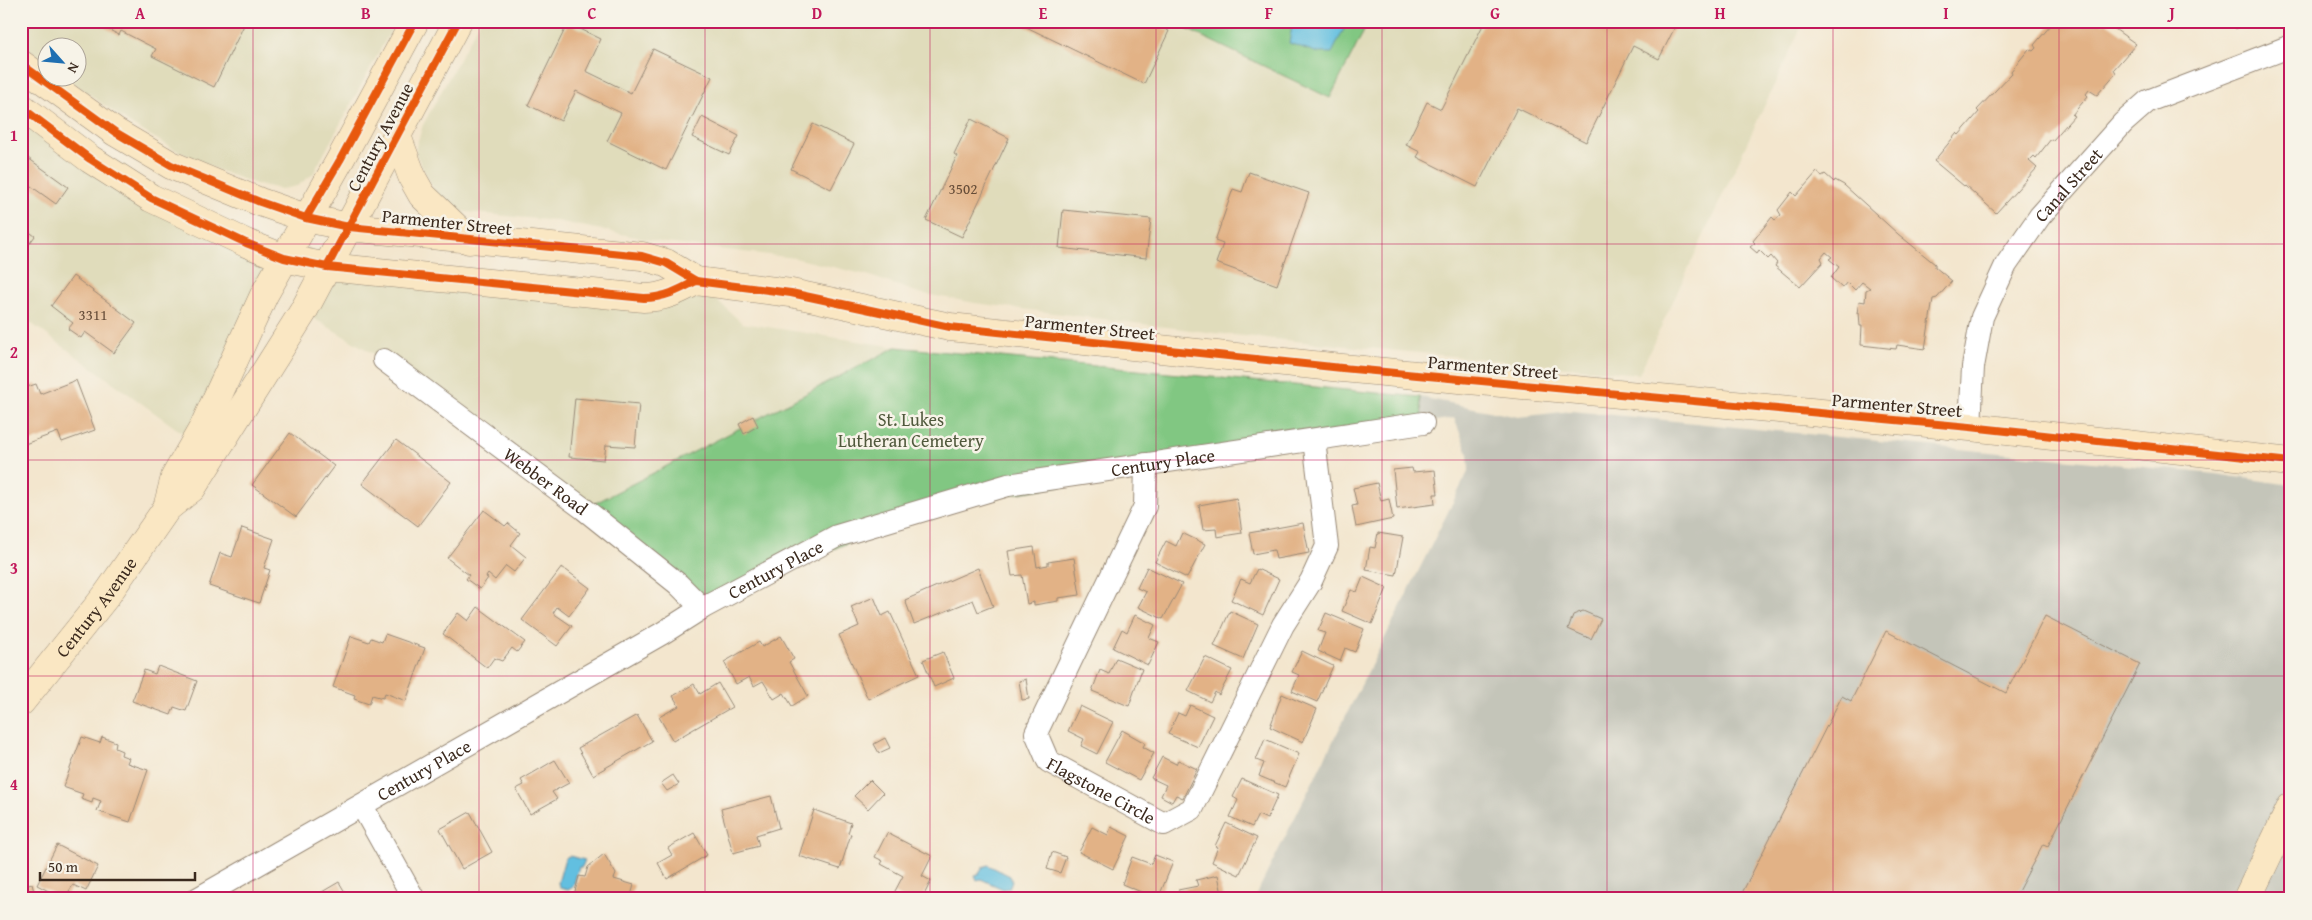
<svg xmlns="http://www.w3.org/2000/svg" width="2312" height="920" font-family="'Gentium Book Plus',serif">
<style>
.built{fill:#e0dcbb}
.industrial{fill:#c4c5b9}
.green{fill:#81c782;stroke:#5e7850}
.water{fill:#62bfe0;stroke:#4e747f}
.building{fill:#e2b286}
.lines{fill:none;stroke-linecap:round;stroke-linejoin:round}
.street-casing{stroke:#978876;stroke-width:24}
.secondary-casing{stroke:#978876;stroke-width:29}
.street{stroke:#fff;stroke-width:22}
.secondary{stroke:#fae7c3;stroke-width:28}
.cycleway-casing{stroke:#f7f3e8;stroke-width:11}
.cycleway{stroke:#e8590c;stroke-width:8}
.grid{fill:none;stroke:#c2185b;stroke-width:1;stroke-opacity:0.55}
.labels{text-anchor:middle;dominant-baseline:central;stroke-width:5;stroke-linejoin:round;paint-order:stroke}
.number-label{font-size:15px;fill:#654c38}
.street-label{font-size:18px;fill:#3b2a1e;stroke:#f7f3e8}
.park-label{font-size:18px;fill:#50593c;stroke:#f7f3e8}
.neatline{fill:none;stroke:#c2185b;stroke-width:2}
.grid-label{font-size:16px;text-anchor:middle;font-weight:bold;fill:#c2185b}
</style>
<rect width="100%" height="100%" fill="#f7f3e8"/>
<filter id="ink" filterUnits="userSpaceOnUse"><feTurbulence type="fractalNoise" baseFrequency=".02" numOctaves="2"/><feDisplacementMap in="SourceGraphic" scale="10" xChannelSelector="R" yChannelSelector="G"/><feConvolveMatrix kernelMatrix="1 2 1 2 8 2 1 2 1" color-interpolation-filters="sRGB"/></filter>
<filter id="wash" filterUnits="userSpaceOnUse"><feTurbulence type="fractalNoise" baseFrequency=".0096" numOctaves="4" result="noise"/><feDisplacementMap in="SourceGraphic" scale="20" xChannelSelector="R" yChannelSelector="G"/><feGaussianBlur stdDeviation="1.12" result="paint"/><feColorMatrix in="noise" values="0 0 0 0 0 0 0 0 0 0 0 0 0 0 0 0 0 1.4 0 .05"/><feComposite in="paint" operator="in"/></filter>
<g filter="url(#wash)">
<rect width="100%" height="100%" fill="#f3e6ce"/>
<g class="built">
<path d="M21 21H396L313 174 297 186 281 189 256 184 218 170 174 149 129 123 67 78H78V48H48L47 63 21 43Z"/>
<path d="M480 21H1170L1329 98 1369 21H1804L1639 374 1223 334 975 303 919 293 867 275 795 258 666 243 557 221 458 211 440 202 416 154V147L423 125Z"/>
<path d="M21 107 77 149 284 258 195 442 21 316Z"/>
<path d="M327 267 644 298 696 281 742 323 896 347 584 509 384 360 303 312Z"/>
</g>
<path class="industrial" d="M1420 397 1518 417 1572 411 2215 474 2291 485V899H1254L1469 470 1468 453 1454 418 1423 423Z"/>
<g class="green">
<path d="M1170 21H1369L1330 98Z"/>
<path d="M896 347 1420 397 1423 423 921 510 702 608 584 509Z"/>
</g>
<g class="water">
<path d="M1293 21H1348L1332 53H1318L1289 43Z"/>
<path d="M569 856 585 860 582 867H579L573 887 568 890 560 888 558 883 565 858Z"/>
<path d="M988 865 1010 876 1012 881 1009 888 1003 889 981 879 977 880 975 875 979 874 983 867Z"/>
</g>
<g id="blocks">
<g class="building">
<path d="M97 21H246L214 87 152 56 156 49 121 31 119 35 96 23Z"/>
<path d="M1014 21H1148L1169 31 1144 84Z"/>
<path d="M1485 21H1678L1659 59 1633 46 1586 142 1517 108 1477 187 1417 157 1420 152 1406 145 1427 102 1441 109Z"/>
<path d="M2052 21H2101L2103 24 2105 22 2136 44 2114 69 2116 73 2097 95 2089 90 2086 94 2088 96 2072 115 2074 116 2053 140 2051 139 2036 158 2034 156 2029 161 2037 168 1996 213 1965 185 1964 186 1934 161 1957 133 1959 135 1979 112 1977 110 2012 73 2011 71 2029 49 2033 51 2036 48 2034 45 2051 25 2050 24Z"/>
<path d="M2229 21H2245L2236 29Z"/>
<path d="M568 23 601 39 586 71 631 93 653 49 712 77 666 170 607 141 621 113 576 91 561 121 528 105Z"/>
<path d="M702 117 739 136 729 155 692 137Z"/>
<path d="M971 119 1009 138 962 237 926 220 957 156 954 154Z"/>
<path d="M813 124 854 144 831 189 791 169Z"/>
<path d="M21 153 68 187 56 204 21 179Z"/>
<path d="M1249 172 1309 193 1277 285 1216 263 1223 244 1215 241 1233 189 1242 192Z"/>
<path d="M1817 172 1822 176 1825 174 1834 182 1835 180 1844 185 1898 234 1935 264V267L1952 281 1937 298 1933 299 1925 349 1897 345 1896 349 1861 345 1862 326H1860L1859 312 1857 313 1859 301 1865 302 1866 290 1870 288 1862 282 1855 290 1847 282 1842 288 1831 278 1839 267 1829 259 1832 257 1826 252 1821 258 1823 262 1800 287 1775 266 1777 263 1771 256 1768 259 1759 250 1757 253 1750 247 1755 243 1753 241 1772 217 1775 220 1781 215 1778 210 1792 192 1796 196Z"/>
<path d="M1063 210 1151 219 1146 258 1059 248Z"/>
<path d="M21 226 35 236 21 255Z"/>
<path d="M73 276 136 323 114 353 85 332 81 338 68 329 73 323 51 306Z"/>
<path d="M76 380 95 430 62 442 58 432 22 445 21 389 36 384 40 394Z"/>
<path d="M575 398 639 404 635 447 606 445 604 460 569 457Z"/>
<path d="M753 416 758 426 744 434 739 424Z"/>
<path d="M290 433 334 466 296 517 252 485Z"/>
<path d="M396 440 451 482 418 526 362 484Z"/>
<path d="M1412 468 1413 472 1435 470 1438 494H1434L1435 504 1397 509 1393 470Z"/>
<path d="M1377 483 1381 501 1389 499 1393 519 1356 527 1352 506 1357 505 1353 488Z"/>
<path d="M1237 498 1242 533 1217 537 1216 529 1203 530 1199 505Z"/>
<path d="M484 510 505 526 508 523 520 533 511 545 526 557 514 572 506 566 495 580 488 574 486 577 488 578 480 589 466 579 469 575 447 558Z"/>
<path d="M1303 523 1309 553 1276 559 1274 550 1253 554 1249 533Z"/>
<path d="M242 528 274 539 264 568 270 570 259 603 209 586 220 553 232 557Z"/>
<path d="M1182 533 1205 544 1187 578 1155 562 1166 541 1176 546Z"/>
<path d="M1378 533 1403 537 1396 575 1366 570 1370 547 1375 548Z"/>
<path d="M1034 547 1037 567 1048 565V562L1074 558 1080 595 1058 598V601L1034 605V602L1027 604 1022 575 1012 576 1008 551Z"/>
<path d="M562 567 590 588 569 616 557 607 553 613 572 626 557 646 522 620Z"/>
<path d="M1147 567 1182 584 1163 619 1138 607 1146 592 1137 588Z"/>
<path d="M978 568 993 606 978 612 973 600 914 624 905 600Z"/>
<path d="M1257 569 1279 579 1263 615 1231 600 1241 579 1250 583Z"/>
<path d="M1363 577 1387 588 1372 624 1342 611 1351 590 1357 592Z"/>
<path d="M874 597 882 616 890 612 919 675 868 699 839 635 859 626 851 607Z"/>
<path d="M478 607 525 642 517 652 512 648 502 661 494 658 487 668 443 634 458 613 468 621Z"/>
<path d="M1230 611 1258 624 1243 659 1214 646Z"/>
<path d="M1583 611 1601 619 1591 639 1568 629 1573 615Z"/>
<path d="M1326 613 1364 629 1355 652 1345 648 1340 661 1318 651 1325 633 1318 631Z"/>
<path d="M1135 615 1155 625 1149 638 1159 642 1148 665 1113 648 1122 629 1127 632Z"/>
<path d="M2045 616 2140 664 2048 846 2043 844 2014 899H1739L1842 696 1851 701 1886 631 2006 693Z"/>
<path d="M385 634 425 648 406 701 385 693 383 698 372 695 369 704 354 699 355 695 333 687 351 636 369 642 371 638 382 642Z"/>
<path d="M781 636 794 659 789 662 808 696 792 706 784 693 774 699 763 681 754 686 749 677 736 684 724 662 759 642 762 647Z"/>
<path d="M1302 651 1333 666 1317 702 1292 691 1299 675 1292 672Z"/>
<path d="M943 652 954 678 934 687 923 660Z"/>
<path d="M1205 657 1232 670 1219 695 1215 692 1210 702 1188 691Z"/>
<path d="M1116 658 1142 669 1129 706 1092 691 1100 670 1109 674Z"/>
<path d="M158 666 197 681 186 711 174 707 171 715 132 701 144 670 155 674Z"/>
<path d="M1026 679 1029 699 1022 700 1019 681Z"/>
<path d="M718 683 732 707 673 741 659 717 679 706 673 696 694 684 700 694Z"/>
<path d="M1282 694 1317 709 1303 742 1270 727Z"/>
<path d="M1190 705 1213 716 1198 747 1168 734 1178 713 1185 716Z"/>
<path d="M1080 706 1113 722 1097 754 1081 746 1084 739 1068 731Z"/>
<path d="M637 715 652 741 593 775 578 748Z"/>
<path d="M1122 730 1145 743 1143 747 1154 753 1139 780 1105 762Z"/>
<path d="M82 737 100 743 102 737 116 742 115 748 122 751 121 755 129 758 127 763 148 770 130 822 97 811 101 801 93 798 92 803 81 799 83 794 63 787Z"/>
<path d="M885 738 890 748 879 753 874 744Z"/>
<path d="M1265 739 1299 754 1285 787 1259 776 1264 763 1256 760Z"/>
<path d="M1162 757 1176 764 1178 760 1197 769 1183 798 1176 795 1172 802 1161 796 1166 785 1151 778Z"/>
<path d="M555 760 569 783 552 792 557 799 530 814 516 789 524 785 521 780Z"/>
<path d="M673 775 679 784 667 791 661 783Z"/>
<path d="M1242 779 1278 795 1267 819 1258 815 1252 827 1230 817 1238 800 1233 797Z"/>
<path d="M870 780 883 793 868 809 854 796Z"/>
<path d="M771 796 779 828 756 835 759 846 733 853 721 809Z"/>
<path d="M814 810 851 823 848 833 851 834 840 869 799 856Z"/>
<path d="M470 812 492 852 462 869 440 829Z"/>
<path d="M1226 823 1257 838 1239 875 1212 862 1218 847 1215 846Z"/>
<path d="M1092 827 1108 835 1111 827 1129 836 1113 869 1079 852Z"/>
<path d="M694 833 707 855 667 879 658 863 672 855 668 848Z"/>
<path d="M887 833 932 856 922 876 931 881 922 899H906L894 893 903 876 881 864 883 861 875 857Z"/>
<path d="M57 845 98 866 86 891 73 885 64 899 37 885Z"/>
<path d="M1052 852 1066 857 1060 873 1047 869Z"/>
<path d="M604 854 616 874 614 879 634 885 630 899H573L579 876 585 877 588 867Z"/>
<path d="M1155 855 1173 862 1158 899 1122 884 1132 857 1151 864Z"/>
<path d="M1218 875 1223 899H1180L1178 890 1198 886 1196 880Z"/>
<path d="M339 882 349 899H310Z"/>
<path d="M32 884 36 899H21V887Z"/>
</g>
</g>
</g>
<g filter="url(#ink)">
<use href="#blocks" fill-opacity="0" stroke="#978876" stroke-width="1"/>
<g class="lines">
<g class="street-casing">
<g id="street">
<path id="s1" d="M384 360 584 509 678 584 702 608"/>
<path id="s2" d="M1970 427 1973 367 1982 317 2006 265 2040 216 2123 123 2148 101 2291 46"/>
<path id="s3" d="M1146 464 1145 506 1036 733 1048 761 1164 824 1192 809 1283 625 1311 581 1327 546 1314 440"/>
<path d="M362 806 414 899"/>
<path id="s4" d="M197 899 661 634 702 608 837 536 1008 485 1423 423"/>
</g>
</g>
<g class="secondary-casing">
<g id="secondary">
<path d="M21 64 115 132 171 165 260 202 306 218 349 227 642 256 666 263 696 281 791 293 950 327 1342 368 1970 427 2291 462"/>
<path d="M21 107 90 159 151 198 246 243 284 258 327 267 644 298C664 298 679 290 696 281"/>
<path d="M397 136 413 179 422 195 469 240"/>
<path d="M167 508 175 477 203 428 264 295 340 160 415 21"/>
<path id="s5" d="M21 702 106 596 167 508 192 488 303 312 458 21"/>
<path d="M2247 899 2291 807"/>
</g>
</g>
<use href="#street" class="street"/>
<use href="#secondary" class="secondary"/>
<g class="cycleway-casing">
<g id="cycleway">
<path d="M21 64 115 132 171 165 260 202 306 218 349 227 642 256 666 263 696 281 791 293 950 327 1342 368 1970 427 2291 462"/>
<path d="M21 107 90 159 151 198 246 243 284 258 327 267 644 298C664 298 679 290 696 281"/>
<path d="M306 218 340 160 415 21"/>
<path d="M327 267 458 21"/>
</g>
</g>
<use href="#cycleway" class="cycleway"/>
</g>
</g>
<path class="grid" d="M253 21V899M479 21V899M705 21V899M930 21V899M1156 21V899M1382 21V899M1607 21V899M1833 21V899M2059 21V899M21 244H2291M21 460H2291M21 676H2291"/>
<g class="labels">
<g class="number-label">
<text x="963" y="188">3502</text>
<text x="93" y="314">3311</text>
</g>
<g class="street-label">
<text transform="translate(380 137) rotate(-62)">Century Avenue</text>
<text stroke="none"><textPath href="#s2" startOffset="270">Canal Street</textPath></text>
<text transform="translate(447 222) rotate(6)">Parmenter Street</text>
<text transform="translate(1090 327) rotate(6)">Parmenter Street</text>
<text transform="translate(1493 367) rotate(5)">Parmenter Street</text>
<text transform="translate(1897 405) rotate(5)">Parmenter Street</text>
<text stroke="none"><textPath href="#s4" startOffset="1071">Century Place</textPath></text>
<text stroke="none"><textPath href="#s1" startOffset="202">Webber Road</textPath></text>
<text stroke="none"><textPath href="#s4" startOffset="666">Century Place</textPath></text>
<text stroke="none"><textPath href="#s5" startOffset="121">Century Avenue</textPath></text>
<text stroke="none"><textPath href="#s4" startOffset="261">Century Place</textPath></text>
<text stroke="none"><textPath href="#s3" startOffset="385">Flagstone Circle</textPath></text>
</g>
<g class="park-label">
<text x="911" y="419">St. Lukes<tspan x="911" dy="21">Lutheran Cemetery</tspan></text>
</g>
</g>
<rect width="2312" height="920" fill="none" stroke="#f7f3e8" stroke-width="55"/>
<g transform="translate(62 62) rotate(117)"><circle r="24" fill="#f7f3e8" stroke="#aca397"/>
<path d="M0-4L9 19L0 12L-9 19Z" fill="#1f6fb2"/>
<text y="-8" font-size="14" font-weight="bold" text-anchor="middle" fill="#3b2a1e">N</text>
</g>
<path d="M40 872v8h155v-8" fill="none" stroke="#3b2a1e" stroke-width="2.5"/>
<text x="48" y="872" font-size="15" fill="#3b2a1e" stroke="#f7f3e8" stroke-width="4" paint-order="stroke">50 m</text>
<rect x="28" y="28" width="2256" height="864" class="neatline"/>
<g class="grid-label">
<text x="140" y="19">A</text>
<text x="366" y="19">B</text>
<text x="592" y="19">C</text>
<text x="817" y="19">D</text>
<text x="1043" y="19">E</text>
<text x="1269" y="19">F</text>
<text x="1495" y="19">G</text>
<text x="1720" y="19">H</text>
<text x="1946" y="19">I</text>
<text x="2172" y="19">J</text>
<text x="14" y="141">1</text>
<text x="14" y="358">2</text>
<text x="14" y="574">3</text>
<text x="14" y="790">4</text>
</g>
</svg>
